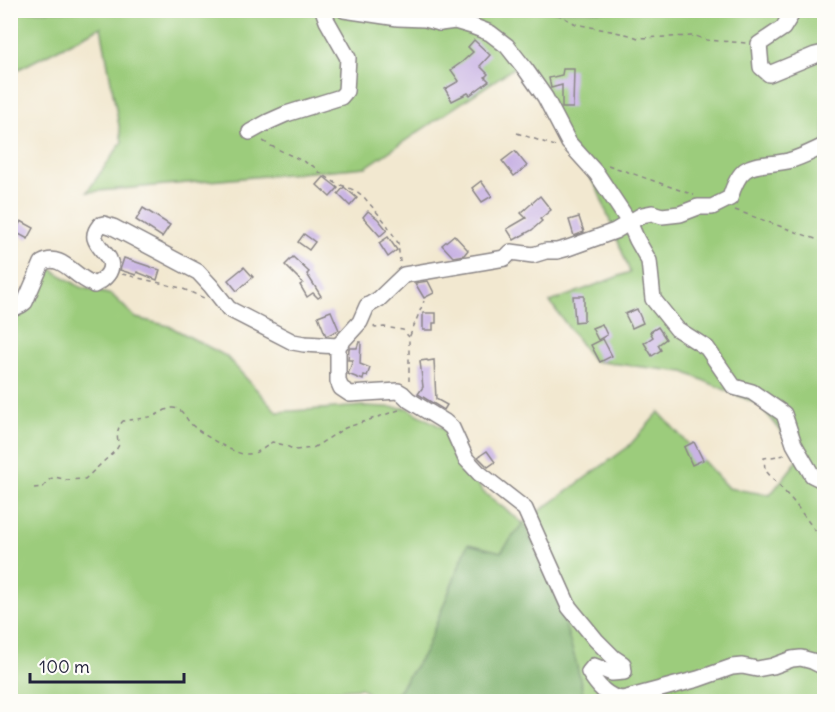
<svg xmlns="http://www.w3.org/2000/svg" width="835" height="712" font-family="Delius,sans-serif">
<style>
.green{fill:#9ccc7b;stroke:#5f775b;stroke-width:1.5}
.forest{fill:#7db06b;stroke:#506953;stroke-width:1.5}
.building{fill:#c9b4e4}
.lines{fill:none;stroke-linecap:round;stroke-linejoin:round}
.minor-casing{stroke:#8a8586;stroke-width:18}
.path{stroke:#8a8586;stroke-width:1.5;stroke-dasharray:4.5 4.5;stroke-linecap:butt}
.minor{stroke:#fff;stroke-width:15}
</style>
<rect width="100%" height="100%" fill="#fdfcf7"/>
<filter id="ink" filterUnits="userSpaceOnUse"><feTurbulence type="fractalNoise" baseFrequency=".0167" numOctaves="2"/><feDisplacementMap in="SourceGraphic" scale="12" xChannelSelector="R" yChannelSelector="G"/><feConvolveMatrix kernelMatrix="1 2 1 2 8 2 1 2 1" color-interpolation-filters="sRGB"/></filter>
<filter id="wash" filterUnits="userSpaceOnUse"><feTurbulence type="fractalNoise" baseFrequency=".008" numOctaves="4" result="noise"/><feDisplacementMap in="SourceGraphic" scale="24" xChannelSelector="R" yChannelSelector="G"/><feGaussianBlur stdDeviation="1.35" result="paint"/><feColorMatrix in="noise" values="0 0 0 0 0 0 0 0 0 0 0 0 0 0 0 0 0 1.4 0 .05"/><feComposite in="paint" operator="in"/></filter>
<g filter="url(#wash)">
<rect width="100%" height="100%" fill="#f2e8d0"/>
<path class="green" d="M11 11H824V701H585L501 552 468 544 425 652 391 701H378L361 688 255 698 251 702 11 701V315L27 311 50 268 80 287 112 295 136 318 169 326 226 356 277 412 365 406 407 408 443 428 482 491 523 523 628 447 659 412 728 488 770 495 801 456 760 405 684 372 593 361 550 302 630 272 597 188 521 63 366 167 87 192 122 142 101 27 11 73Z"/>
<path class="forest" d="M523 523 557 597 576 662 585 701 391 702 425 652 468 544 501 552Z"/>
<g id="blocks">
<g class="building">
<path d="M474 40 490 55 480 66 488 74 485 77 489 81 470 95 468 93 452 101 445 89 459 81 451 70 462 62 473 52 468 47Z"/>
<path d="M563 69H574L573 108H562V85L551 88 549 78 562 75Z"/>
<path d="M515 151 527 166 514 176 502 161Z"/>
<path d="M324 177 338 188 330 197 317 185Z"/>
<path d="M481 181 492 196 482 202 472 188Z"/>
<path d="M344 187 357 198 350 206 338 194Z"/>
<path d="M540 196 551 210 540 219 542 221 532 230 514 240 507 229 526 218 521 213Z"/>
<path d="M143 208 170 225 162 237 136 220Z"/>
<path d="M368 211 378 219 387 230 380 236 363 217Z"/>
<path d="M579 217 584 232 574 236 569 220Z"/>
<path d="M21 221 34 228 28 239 15 232Z"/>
<path d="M304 234 315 242 309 250 298 242Z"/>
<path d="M454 235 468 250 464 255 453 257 442 245Z"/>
<path d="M388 237 397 250 388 257 379 243Z"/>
<path d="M293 257 309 272 307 274 321 296 318 298 313 293 307 297 300 285 303 283 285 265Z"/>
<path d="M124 258 160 270 157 280 137 272 136 275 120 270Z"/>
<path d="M244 267 253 277 237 291 228 280Z"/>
<path d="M428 281 434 293 424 298 415 283Z"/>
<path d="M573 296H584V321L575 322Z"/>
<path d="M637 309 643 323 632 328 625 314Z"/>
<path d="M331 311 339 330 326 336 318 316Z"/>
<path d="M423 313H436V323H433V330H423Z"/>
<path d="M602 324 607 335 598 340 592 328Z"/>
<path d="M658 327 666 339 658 345 661 350 652 356 644 343 653 337 650 332Z"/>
<path d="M603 339 612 356 600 362 591 345Z"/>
<path d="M359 342H361L360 364 370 368 367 376 364 375 363 380 348 374 353 360H348L349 348H357Z"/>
<path d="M427 360 428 361 434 360 436 399 447 405 444 410 418 394 423 387 420 361Z"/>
<path d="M694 442 703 460 692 465 684 447Z"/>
<path d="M487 451 495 462 488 467 478 457Z"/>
</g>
</g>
</g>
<g filter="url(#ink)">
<use href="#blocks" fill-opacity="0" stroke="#8a8586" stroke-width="1.5"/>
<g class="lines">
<g class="minor-casing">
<g id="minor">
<path d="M344 10 398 18 425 19 440 23"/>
<path d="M450 10 440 23 455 21 472 26 490 33 507 46 526 70 545 97 569 143 597 174 629 222 637 240 649 261 653 299 677 329 707 348 734 387 752 392 784 414 794 444 812 475 824 481"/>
<path d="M794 10 783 28 759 44 761 67 769 74 815 55 824 53"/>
<path d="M250 132 268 122 286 114 341 97 346 91 348 58 327 21 323 10"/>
<path d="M10 310 21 305 25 302 42 263C57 254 69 269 81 277 85 280 89 282 94 285 104 280 115 271 109 259 105 252 97 246 95 238 94 233 97 229 100 225L104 224 113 227 198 272 211 286 229 309 293 342 304 344 338 346V381L341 388 350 394 398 391 403 394 409 400 445 422 452 428 466 459 479 473 525 509 569 607 596 640 614 658 623 664 624 672 612 673 594 666 589 672C597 685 607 698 623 699L698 679 732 667 742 666 757 669 773 666 792 659 801 658 812 661 824 667"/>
<path d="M338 346 360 322 367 306 379 299 404 275 505 258 511 252 533 255 546 251H557L568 248 615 231 642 215 652 213 662 216 680 214 698 207H712L730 198C742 158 754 168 788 161 800 158 813 151 824 146"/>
</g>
</g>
<g class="path">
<path d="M530 10 559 15 576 24 630 35 638 38 695 36 707 40 746 43"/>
<path d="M517 133 555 146"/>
<path d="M263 141 271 146 313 166 319 172 337 184 344 186 356 191 363 196 386 223 398 243 400 262"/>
<path d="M608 165 694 195"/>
<path d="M735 210 824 242"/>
<path d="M122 274 181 288 204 298"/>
<path d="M374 326 375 328 384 327 403 330 409 337"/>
<path d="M409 381V338L424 301"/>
<path d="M785 455 764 458 765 470 793 501 823 541 824 583"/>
<path d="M34 488 43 487 50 479 55 477 67 480 85 479 116 450 119 445C116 436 117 428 123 421 134 419 145 419 156 415 161 413 167 408 173 408 182 408 185 417 190 423 198 432 231 452 243 454 255 455 264 449 272 442L284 445 295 450 313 448 345 428 399 410"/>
</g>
<use href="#minor" class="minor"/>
</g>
</g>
<rect width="835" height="712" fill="none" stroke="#fdfcf7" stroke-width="36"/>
<path d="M30 673v9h154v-9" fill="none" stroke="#22223b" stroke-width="3"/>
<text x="39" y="673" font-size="18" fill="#22223b" stroke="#fdfcf7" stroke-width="4.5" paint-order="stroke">100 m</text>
</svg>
